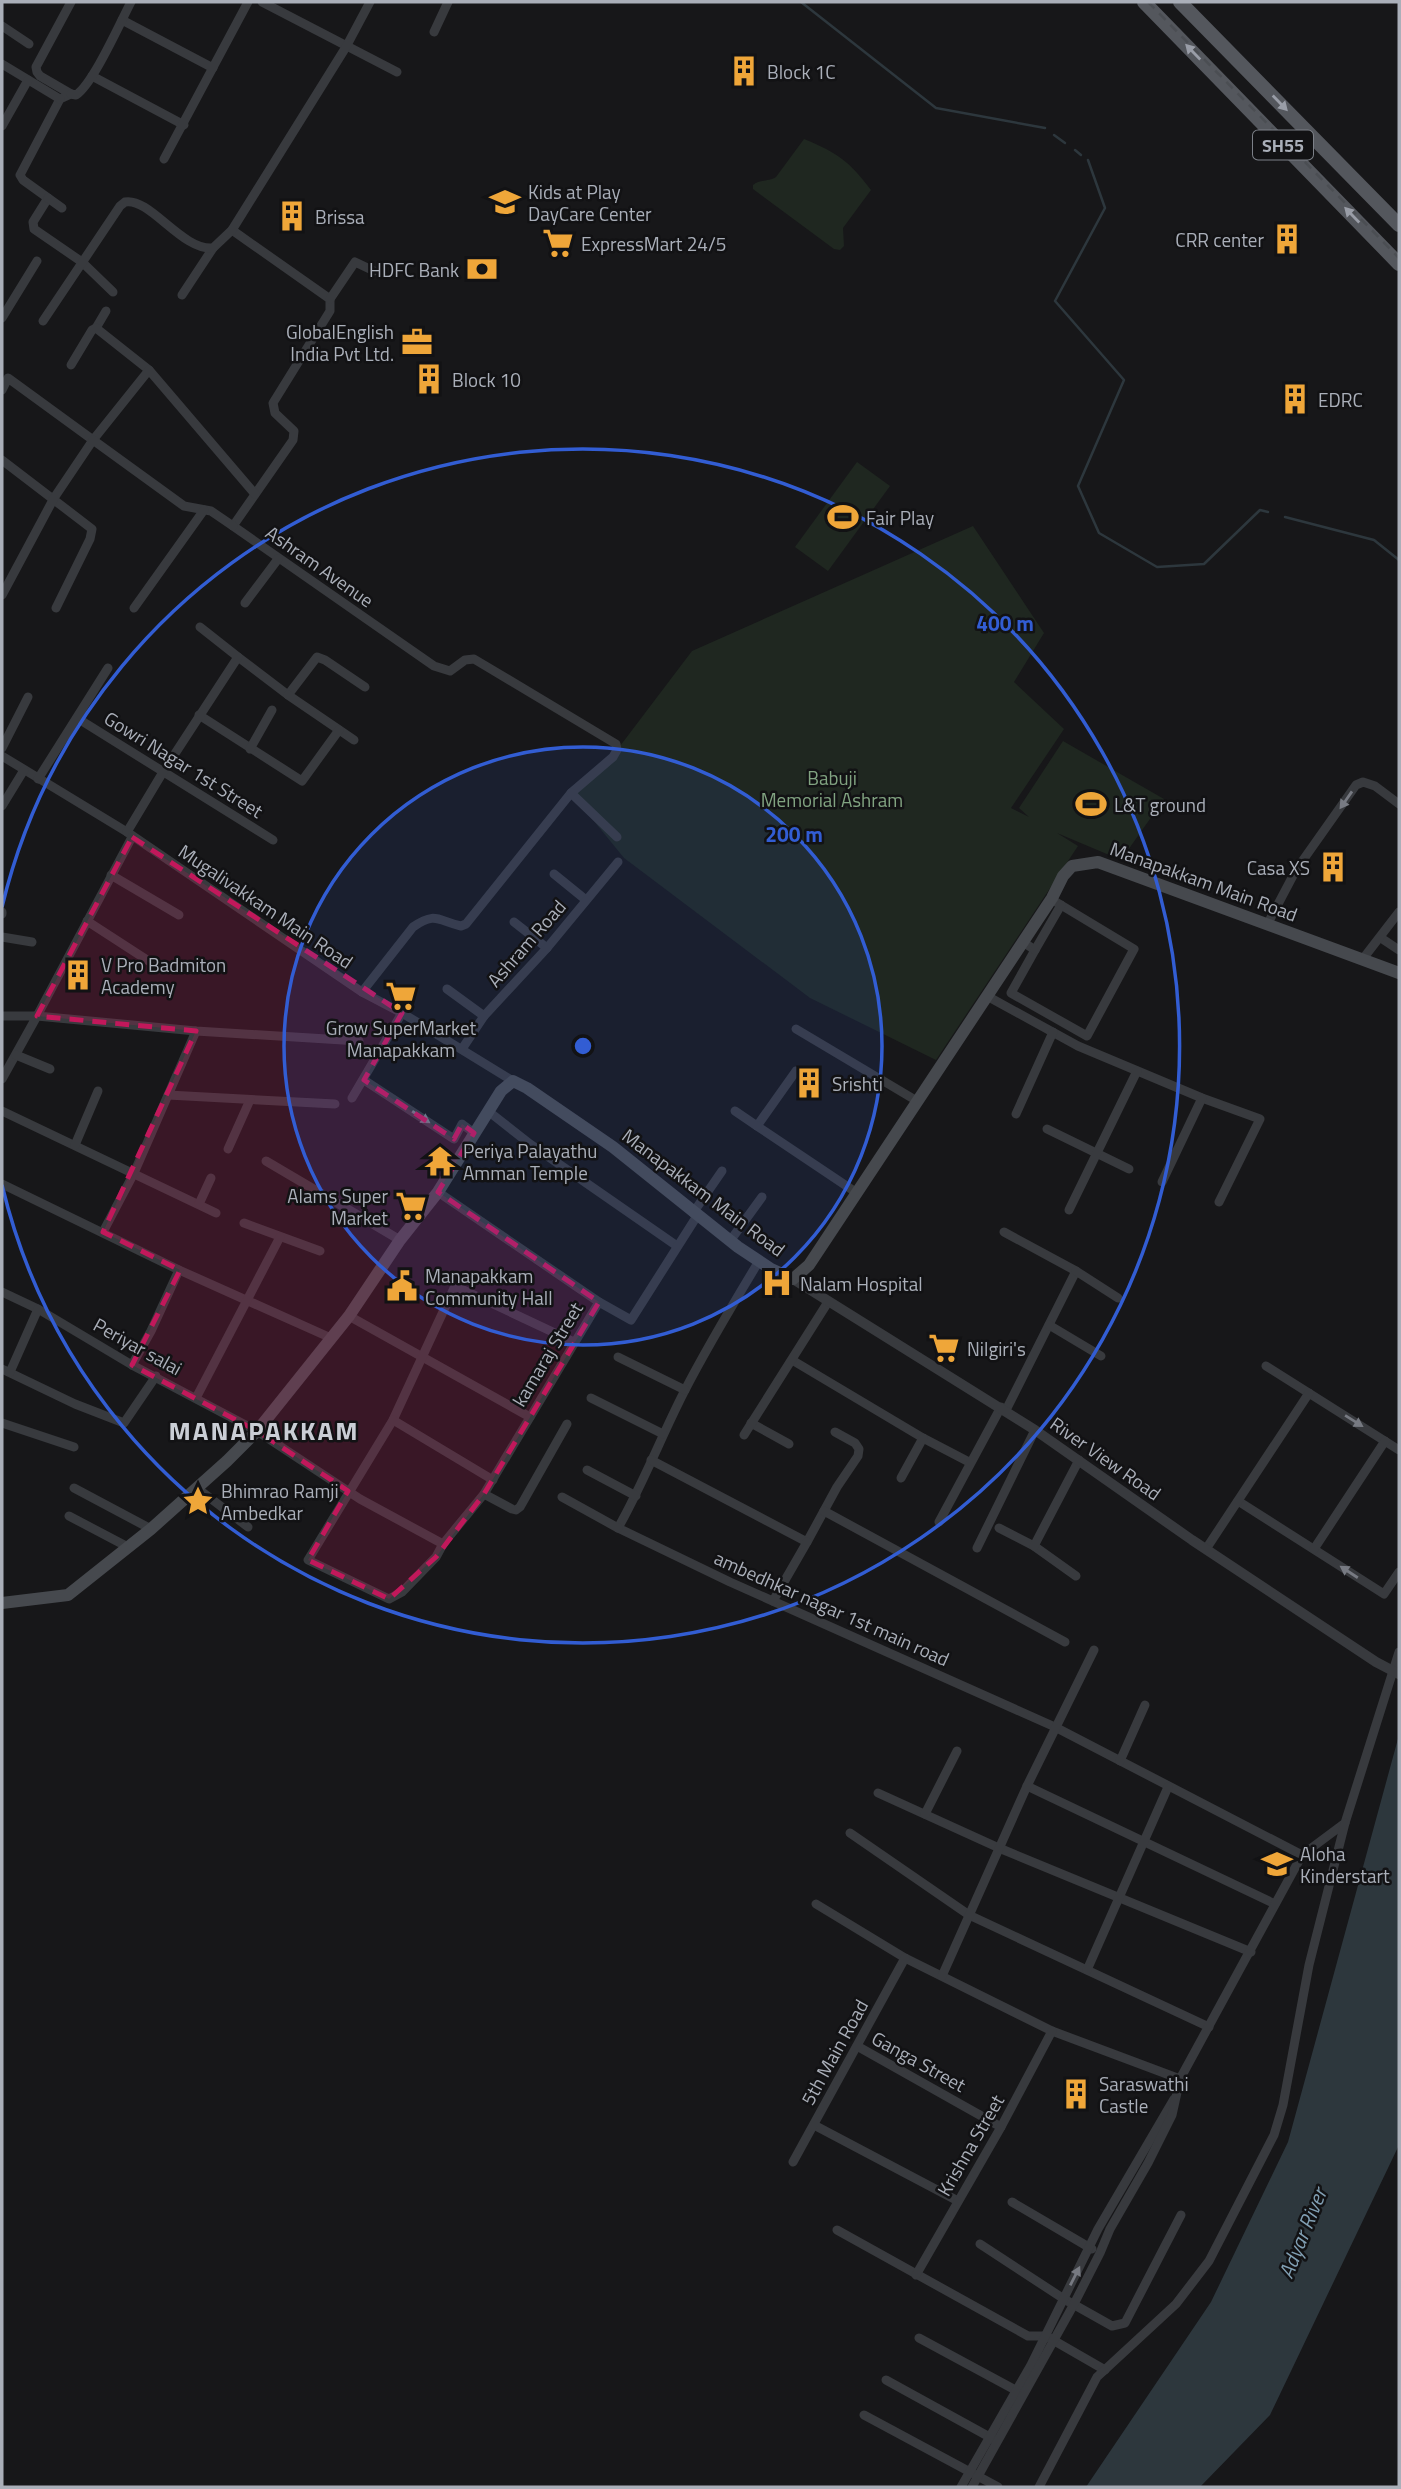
<svg xmlns="http://www.w3.org/2000/svg" width="1401" height="2489" font-family="'Titillium Web',sans-serif">
<style>
.green{fill:#1f2720}
.water{fill:#2d373d}
.lines{fill:none;stroke-linecap:round;stroke-linejoin:round}
.stream{stroke:#2d373d;stroke-width:2.5}
.minor{stroke:#383a3e;stroke-width:9}
.tertiary{stroke:#383a3e;stroke-width:10}
.secondary{stroke:#46494e;stroke-width:12}
.primary{stroke:#54575d;stroke-width:14}
.rail{stroke:#4b4e53;stroke-width:2.5;stroke-dasharray:9 7;stroke-linecap:butt}
.oneway{fill:#999da7}
.oneway2{fill:#777a82}
.marked{fill:#c2185b;fill-opacity:0.2;stroke:#c2185b;stroke-width:5;stroke-dasharray:14 9;stroke-linejoin:round}
.ring{fill:none;stroke:#325dd3;stroke-width:3.5}
.labels{text-anchor:middle;dominant-baseline:central;stroke-width:5;stroke-linejoin:round;paint-order:stroke}
.shield{fill:#121214;stroke:#7c8088;stroke-width:2}
.shield-label{font-size:18px;font-weight:bold;fill:#aaafb9}
.poi-label{font-size:19px;fill:#aaafb9;stroke:#121214;text-anchor:start}
.street-label{font-size:19px;fill:#aaafb9;stroke:#121214}
.park-label{font-size:19px;fill:#81a381;stroke:#121214}
.water-label{font-size:21px;font-style:italic;fill:#819fb3;stroke:#121214}
.district-label{font-size:26px;font-weight:bold;letter-spacing:2px;fill:#caced5;stroke:#121214}
.centre{fill:#325dd3;stroke:#121214;stroke-width:3.5}
.ring-label{font-size:21px;text-anchor:middle;font-weight:bold;fill:#325dd3;stroke:#121214;stroke-width:5;stroke-linejoin:round;paint-order:stroke}
</style>
<rect width="100%" height="100%" fill="#171719"/>
<g class="green">
<path d="M804 139C838 153 849 161 871 190L843 228 844 246 840 250 834 249 753 189V185C759 179 769 182 776 177Z"/>
<path d="M857 462 890 486 828 571 795 547Z"/>
<path d="M973 526 1044 633 1014 682 1064 729 1011 808 1029 817 1019 808 1063 741 1164 799 1121 860 1057 833 1078 846 936 1060 810 998 624 858 571 793 617 750 692 651Z"/>
</g>
<path class="water" d="M1399 1735V2145L1270 2415 1200 2487H1086L1211 2302 1288 2142Z"/>
<g class="lines">
<g class="stream">
<path d="M801 2 936 108 1045 128"/>
<path d="M1054 135 1065 143"/>
<path d="M1075 150 1081 155"/>
<path d="M1088 160 1105 208 1055 301 1124 380 1078 486 1099 533 1157 567 1204 564 1260 510 1268 512"/>
<path d="M1285 517 1374 540 1399 560"/>
</g>
<g class="minor">
<path d="M71 2 36 67 37 72 40 76 71 94 60 99 20 175 23 180 48 198 33 222 34 229 82 262 113 292"/>
<path d="M262 2 397 72"/>
<path d="M122 20 213 68"/>
<path d="M2 26 29 44"/>
<path d="M434 32 448 2"/>
<path d="M2 64 60 99"/>
<path d="M92 76 184 125"/>
<path d="M71 94 76 95C93 84 120 23 131 2"/>
<path d="M2 126 28 80"/>
<path d="M164 159 248 2"/>
<path d="M48 198 62 208"/>
<path d="M232 230 330 299V311L273 403 275 413 294 431 293 440 233 526 434 666 450 671 465 660 474 659 616 744 617 750 613 757 571 793 466 924 461 926C438 921 436 911 413 927L362 992"/>
<path d="M182 295 213 248"/>
<path d="M330 299 355 262 374 271"/>
<path d="M2 318 37 261"/>
<path d="M43 321 120 206 125 202C150 197 182 251 213 248L232 230 346 47 370 2"/>
<path d="M96 328 106 311"/>
<path d="M71 365 92 330 96 328 149 370"/>
<path d="M2 390 8 378 93 440 149 370 255 494"/>
<path d="M2 460 92 529 90 539 56 608"/>
<path d="M2 595 54 498 93 440 184 506 211 511 233 526"/>
<path d="M245 603 278 559"/>
<path d="M134 608 204 510"/>
<path d="M238 657 288 695 317 657 325 660 365 687"/>
<path d="M288 695 354 740"/>
<path d="M199 715 302 781 339 730"/>
<path d="M77 718 273 840"/>
<path d="M2 748 28 697"/>
<path d="M250 749 272 710"/>
<path d="M2 756 127 832 362 992 402 1013 513 1081"/>
<path d="M38 779 108 668"/>
<path d="M571 793 617 837"/>
<path d="M2 806 24 770"/>
<path d="M127 832 163 772 238 657 200 627"/>
<path d="M132 837 37 1016 196 1031 359 1041"/>
<path d="M554 874 586 900"/>
<path d="M111 875 179 915"/>
<path d="M2 914V912"/>
<path d="M87 921 161 969"/>
<path d="M514 922 547 948"/>
<path d="M1267 925 1296 870 1356 785 1363 782 1375 786 1399 804"/>
<path d="M2 937 32 942"/>
<path d="M1384 940 1399 950"/>
<path d="M1023 942 1035 950 1011 993 1087 1036 1134 949 1051 899"/>
<path d="M1035 950 1061 905"/>
<path d="M1362 960 1399 912"/>
<path d="M447 989 484 1016"/>
<path d="M987 996 1078 1046 1202 1098 1260 1119 1219 1202"/>
<path d="M2 1016H37L2 1079"/>
<path d="M796 1029 917 1101"/>
<path d="M462 1049 484 1016 547 948 618 862"/>
<path d="M16 1055 50 1069"/>
<path d="M796 1071 757 1126 857 1193"/>
<path d="M364 1080 454 1139 462 1124 474 1133"/>
<path d="M168 1095 335 1104"/>
<path d="M352 1098 402 1013"/>
<path d="M2 1111 216 1213"/>
<path d="M488 1111 530 1144 677 1246"/>
<path d="M735 1111 757 1126"/>
<path d="M1016 1114 1053 1032"/>
<path d="M1047 1129 1129 1169"/>
<path d="M75 1145 98 1091"/>
<path d="M228 1149 250 1100"/>
<path d="M266 1161 400 1240"/>
<path d="M1162 1182 1202 1098"/>
<path d="M2 1184 179 1270 331 1338"/>
<path d="M438 1192 599 1302"/>
<path d="M199 1204 211 1178"/>
<path d="M1069 1210 1137 1071"/>
<path d="M693 1213 722 1171"/>
<path d="M244 1223 320 1251"/>
<path d="M103 1232 134 1173 196 1031"/>
<path d="M1004 1232 1076 1271 1006 1410"/>
<path d="M730 1241 762 1197"/>
<path d="M759 1261C733 1304 707 1347 684 1392 661 1437 643 1484 618 1528L730 1582 1055 1727 1302 1855"/>
<path d="M1076 1271 1118 1298"/>
<path d="M2 1292 38 1309 132 1365 257 1431 360 1499 443 1544"/>
<path d="M349 1316 530 1417"/>
<path d="M1049 1325 1101 1356"/>
<path d="M574 1342 455 1286 393 1420 308 1560 389 1599 402 1592 436 1557 443 1544 484 1494 599 1302 631 1320 697 1216"/>
<path d="M618 1357 685 1390"/>
<path d="M792 1360 923 1438 969 1462"/>
<path d="M132 1365 151 1331 179 1270"/>
<path d="M1266 1366 1399 1450"/>
<path d="M2 1369 75 1404 124 1423 156 1376"/>
<path d="M10 1372 38 1309"/>
<path d="M196 1398 280 1237"/>
<path d="M591 1398 663 1434"/>
<path d="M393 1420 493 1480"/>
<path d="M2 1423 74 1447"/>
<path d="M751 1423 789 1444"/>
<path d="M744 1435 828 1302"/>
<path d="M651 1460 807 1542 837 1487 858 1456 859 1449 855 1443 835 1432"/>
<path d="M587 1470 636 1496"/>
<path d="M901 1478 923 1438"/>
<path d="M74 1488 151 1529"/>
<path d="M197 1488 248 1527"/>
<path d="M484 1494 512 1509 516 1510 520 1507 567 1424"/>
<path d="M562 1497 618 1528"/>
<path d="M1238 1501 1384 1594 1399 1572"/>
<path d="M824 1511 1065 1642"/>
<path d="M69 1516 126 1546"/>
<path d="M939 1522 1001 1407"/>
<path d="M999 1528 1034 1546 1076 1576"/>
<path d="M1034 1546 1079 1460"/>
<path d="M977 1548 1035 1430"/>
<path d="M1206 1549 1309 1393"/>
<path d="M1314 1549 1385 1441"/>
<path d="M773 1601 807 1542"/>
<path d="M1120 1761 1145 1705"/>
<path d="M1027 1786 1275 1904"/>
<path d="M878 1793 999 1848 1251 1952"/>
<path d="M925 1814 957 1751"/>
<path d="M850 1833 969 1915 1209 2027"/>
<path d="M816 1904 905 1958 1052 2031 1180 2079"/>
<path d="M1087 1970 1168 1787"/>
<path d="M942 1976 1027 1786 1094 1650"/>
<path d="M857 2046 1001 2127"/>
<path d="M814 2125 958 2201"/>
<path d="M793 2162 905 1958"/>
<path d="M1012 2202 1092 2249"/>
<path d="M837 2230 1028 2336H1046L1105 2370"/>
<path d="M980 2244 1064 2299 1112 2326 1125 2323 1181 2215"/>
<path d="M916 2275 1001 2127 1052 2031"/>
<path d="M919 2338 1019 2392"/>
<path d="M886 2380 995 2440"/>
<path d="M864 2415 998 2487"/>
<path d="M961 2487 1031 2365 1098 2229 1174 2099"/>
<path d="M972 2487 1074 2304 1100 2253 1110 2229 1148 2163 1172 2115 1180 2079 1302 1855 1345 1823 1399 1652"/>
<path d="M1039 2487 1097 2377 1176 2304 1209 2261 1274 2135 1283 2105 1309 1965 1345 1823"/>
</g>
<path class="tertiary" d="M793 1279 1035 1430 1192 1540 1376 1662 1399 1674"/>
<path class="secondary" d="M2 1603 68 1595 151 1529 227 1461 257 1431 349 1316 400 1240 438 1192 501 1091 513 1081 527 1088 613 1147 738 1247 771 1269 793 1279 809 1265 1052 898 1063 876 1072 866 1098 862 1399 973"/>
<g class="primary">
<path d="M1144 2 1399 264"/>
<path d="M1180 2 1399 225"/>
</g>
<path class="rail" d="M1148 2 1399 258"/>
</g>
<defs><path id="oneway-solid" d="M-6-.8H1V-3.2L6.5 0L1 3.2V.8H-6Z" transform="scale(1.75)"/></defs>
<g class="oneway">
<use href="#oneway-solid" transform="translate(1193 52) rotate(-134)"/>
<use href="#oneway-solid" transform="translate(1280 103) rotate(46)"/>
<use href="#oneway-solid" transform="translate(1352 215) rotate(-134)"/>
</g>
<g class="oneway2">
<use href="#oneway-solid" transform="translate(1346 800) rotate(125)"/>
<use href="#oneway-solid" transform="translate(421 1117) rotate(33)"/>
<use href="#oneway-solid" transform="translate(1354 1421) rotate(32)"/>
<use href="#oneway-solid" transform="translate(1349 1572) rotate(-147)"/>
<use href="#oneway-solid" transform="translate(1075 2276) rotate(-63)"/>
</g>
<path class="marked" d="M132 837 402 1013 364 1080 454 1139 462 1124 474 1133 438 1192 599 1302 484 1494 436 1557 389 1599 308 1560 348 1491 257 1431 132 1365 180 1270 103 1232 196 1031 37 1016Z"/>
<circle cx="583" cy="1046" r="299" fill="#325dd3" fill-opacity=".12"/>
<g class="ring">
<circle cx="583" cy="1046" r="299"/>
<path d="M2 907A597 597 0 1 1 2 1185"/>
</g>
<defs>
<g id="building-bare" transform="scale(2.415)"><path d="M-4-6H4V6H1V3H-1V6H-4ZM-2.5-4.3h1.7v1.8h-1.7ZM.8-4.3h1.7v1.8H.8ZM-2.5-1h1.7V.8h-1.7ZM.8-1h1.7V.8H.8Z" fill="#efa639" stroke="#121214" stroke-width="2.5" paint-order="stroke"/></g>
<g id="school-bare" transform="scale(2.415)"><path d="M0-5L7-2L0 1L-7-2ZM-4 1L0 2.5L4 1V4Q0 6-4 4Z" fill="#efa639" stroke="#121214" stroke-width="2.5" paint-order="stroke"/></g>
<g id="supermarket-bare" transform="scale(2.415)"><path d="M-6-5.5h2.5l.6 2H6L4.5 2H-2.5L-4.4-4H-6ZM-1.5 3.2a1.3 1.3 0 1 0 .1 0ZM3 3.2a1.3 1.3 0 1 0 .1 0Z" fill="#efa639" stroke="#121214" stroke-width="2.5" paint-order="stroke"/></g>
<g id="bank-bare" transform="scale(2.415)"><path d="M-6-4H6V4H-6ZM0-2.3a2.3 2.3 0 1 0 0 4.6a2.3 2.3 0 1 0 0-4.6Z" fill="#efa639" stroke="#121214" stroke-width="2.5" paint-order="stroke"/></g>
<g id="office-bare" transform="scale(2.415)"><path d="M-6-3h4V-5.5h4V-3h4V5H-6ZM-1-4.5V-3h2v-1.5ZM-6 0V1H6V0Z" fill="#efa639" stroke="#121214" stroke-width="2.5" paint-order="stroke"/></g>
<g id="stadium-bare" transform="scale(2.415)"><path d="M0-5a6.5 5 0 1 0 0 10a6.5 5 0 1 0 0-10ZM-3.5-1.8h7v3.6h-7Z" fill="#efa639" stroke="#121214" stroke-width="2.5" paint-order="stroke"/></g>
<g id="temple-bare" transform="scale(2.415)"><path d="M0-6L5-2H3V0L6.5 2.5H4V6H1.5V3h-3V6H-4V2.5H-6.5L-3 0V-2H-5Z" fill="#efa639" stroke="#121214" stroke-width="2.5" paint-order="stroke"/></g>
<g id="hospital-bare" transform="scale(2.415)"><path d="M-5-5h3v3.5h4V-5h3V5h-3V1.5h-4V5h-3Z" fill="#efa639" stroke="#121214" stroke-width="2.5" paint-order="stroke"/></g>
<g id="civic-bare" transform="scale(2.415)"><path d="M-.6-6.5H3V-4.5H.6V-3L4-1V1h2V6H-6V1h2V-1L-.6-3ZM-1.2 2.5V6h2.4V2.5Z" fill="#efa639" stroke="#121214" stroke-width="2.5" paint-order="stroke"/></g>
<g id="sight-bare" transform="scale(2.415)"><path d="M0-6L1.8-2.2L6-1.7L2.9 1.2L3.7 5.4L0 3.3L-3.7 5.4L-2.9 1.2L-6-1.7L-1.8-2.2Z" fill="#efa639" stroke="#121214" stroke-width="2.5" paint-order="stroke"/></g>
</defs>
<g fill-rule="evenodd">
<use href="#building-bare" x="744" y="71"/>
<use href="#school-bare" x="505" y="202"/>
<use href="#building-bare" x="292" y="216"/>
<use href="#building-bare" x="1287" y="239"/>
<use href="#supermarket-bare" x="558" y="243"/>
<use href="#bank-bare" x="482" y="269"/>
<use href="#office-bare" x="417" y="342"/>
<use href="#building-bare" x="429" y="379"/>
<use href="#building-bare" x="1295" y="399"/>
<use href="#stadium-bare" x="843" y="517"/>
<use href="#stadium-bare" x="1091" y="804"/>
<use href="#building-bare" x="1333" y="867"/>
<use href="#building-bare" x="78" y="975"/>
<use href="#supermarket-bare" x="401" y="996"/>
<use href="#building-bare" x="809" y="1083"/>
<use href="#temple-bare" x="440" y="1161"/>
<use href="#supermarket-bare" x="411" y="1206"/>
<use href="#hospital-bare" x="777" y="1283"/>
<use href="#civic-bare" x="402" y="1286"/>
<use href="#supermarket-bare" x="944" y="1348"/>
<use href="#sight-bare" x="198" y="1501"/>
<use href="#school-bare" x="1277" y="1864"/>
<use href="#building-bare" x="1076" y="2094"/>
</g>
<g class="labels">
<rect class="shield" x="1253" y="130.5" width="60" height="29" rx="5"/>
<g class="shield-label">
<text x="1283" y="145">SH55</text>
</g>
<g class="poi-label">
<text x="767" y="71">Block 1C</text>
<text x="528" y="191">Kids at Play<tspan x="528" dy="22">DayCare Center</tspan></text>
<text x="315" y="216">Brissa</text>
<text x="1264" y="239" text-anchor="end">CRR center</text>
<text x="581" y="243">ExpressMart 24/5</text>
<text x="459" y="269" text-anchor="end">HDFC Bank</text>
<text x="394" y="331" text-anchor="end">GlobalEnglish<tspan x="394" dy="22">India Pvt Ltd.</tspan></text>
<text x="452" y="379">Block 10</text>
<text x="1318" y="399">EDRC</text>
<text x="866" y="517">Fair Play</text>
<text x="1114" y="804">L&amp;T ground</text>
<text x="1310" y="867" text-anchor="end">Casa XS</text>
<text x="101" y="964">V Pro Badmiton<tspan x="101" dy="22">Academy</tspan></text>
<text x="401" y="1027" text-anchor="middle">Grow SuperMarket<tspan x="401" dy="22">Manapakkam</tspan></text>
<text x="832" y="1083">Srishti</text>
<text x="463" y="1150">Periya Palayathu<tspan x="463" dy="22">Amman Temple</tspan></text>
<text x="388" y="1195" text-anchor="end">Alams Super<tspan x="388" dy="22">Market</tspan></text>
<text x="425" y="1275">Manapakkam<tspan x="425" dy="22">Community Hall</tspan></text>
<text x="800" y="1283">Nalam Hospital</text>
<text x="967" y="1348">Nilgiri's</text>
<text x="221" y="1490">Bhimrao Ramji<tspan x="221" dy="22">Ambedkar</tspan></text>
<text x="1300" y="1853">Aloha<tspan x="1300" dy="22">Kinderstart</tspan></text>
<text x="1099" y="2083">Saraswathi<tspan x="1099" dy="22">Castle</tspan></text>
</g>
<g class="street-label">
<text transform="translate(320 566) rotate(35)">Ashram Avenue</text>
<text transform="translate(184 764) rotate(32)">Gowri Nagar 1st Street</text>
<text transform="translate(1204 881) rotate(20)">Manapakkam Main Road</text>
<text transform="translate(266 906) rotate(34)">Mugalivakkam Main Road</text>
<text transform="translate(526 943) rotate(-49)">Ashram Road</text>
<text transform="translate(704 1192) rotate(37)">Manapakkam Main Road</text>
<text transform="translate(138 1346) rotate(29)">Periyar salai</text>
<text transform="translate(547 1354) rotate(-59)">kamaraj Street</text>
<text transform="translate(1106 1458) rotate(35)">River View Road</text>
<text transform="translate(832 1608) rotate(24)">ambedhkar nagar 1st main road</text>
<text transform="translate(834 2052) rotate(-61)">5th Main Road</text>
<text transform="translate(919 2061) rotate(29)">Ganga Street</text>
<text transform="translate(970 2145) rotate(-60)">Krishna Street</text>
</g>
<g class="park-label">
<text x="832" y="777">Babuji<tspan x="832" dy="22">Memorial Ashram</tspan></text>
</g>
<g class="water-label">
<text transform="translate(1302 2233) rotate(-68)">Adyar River</text>
</g>
<g class="district-label">
<text x="264" y="1430">MANAPAKKAM</text>
</g>
</g>
<circle cx="583" cy="1046" r="10" class="centre"/>
<g class="ring-label">
<text x="1005" y="631">400 m</text>
<text x="794" y="842">200 m</text>
</g>
<rect width="1401" height="2489" fill="none" stroke="#aaafb9" stroke-width="7"/>
</svg>
